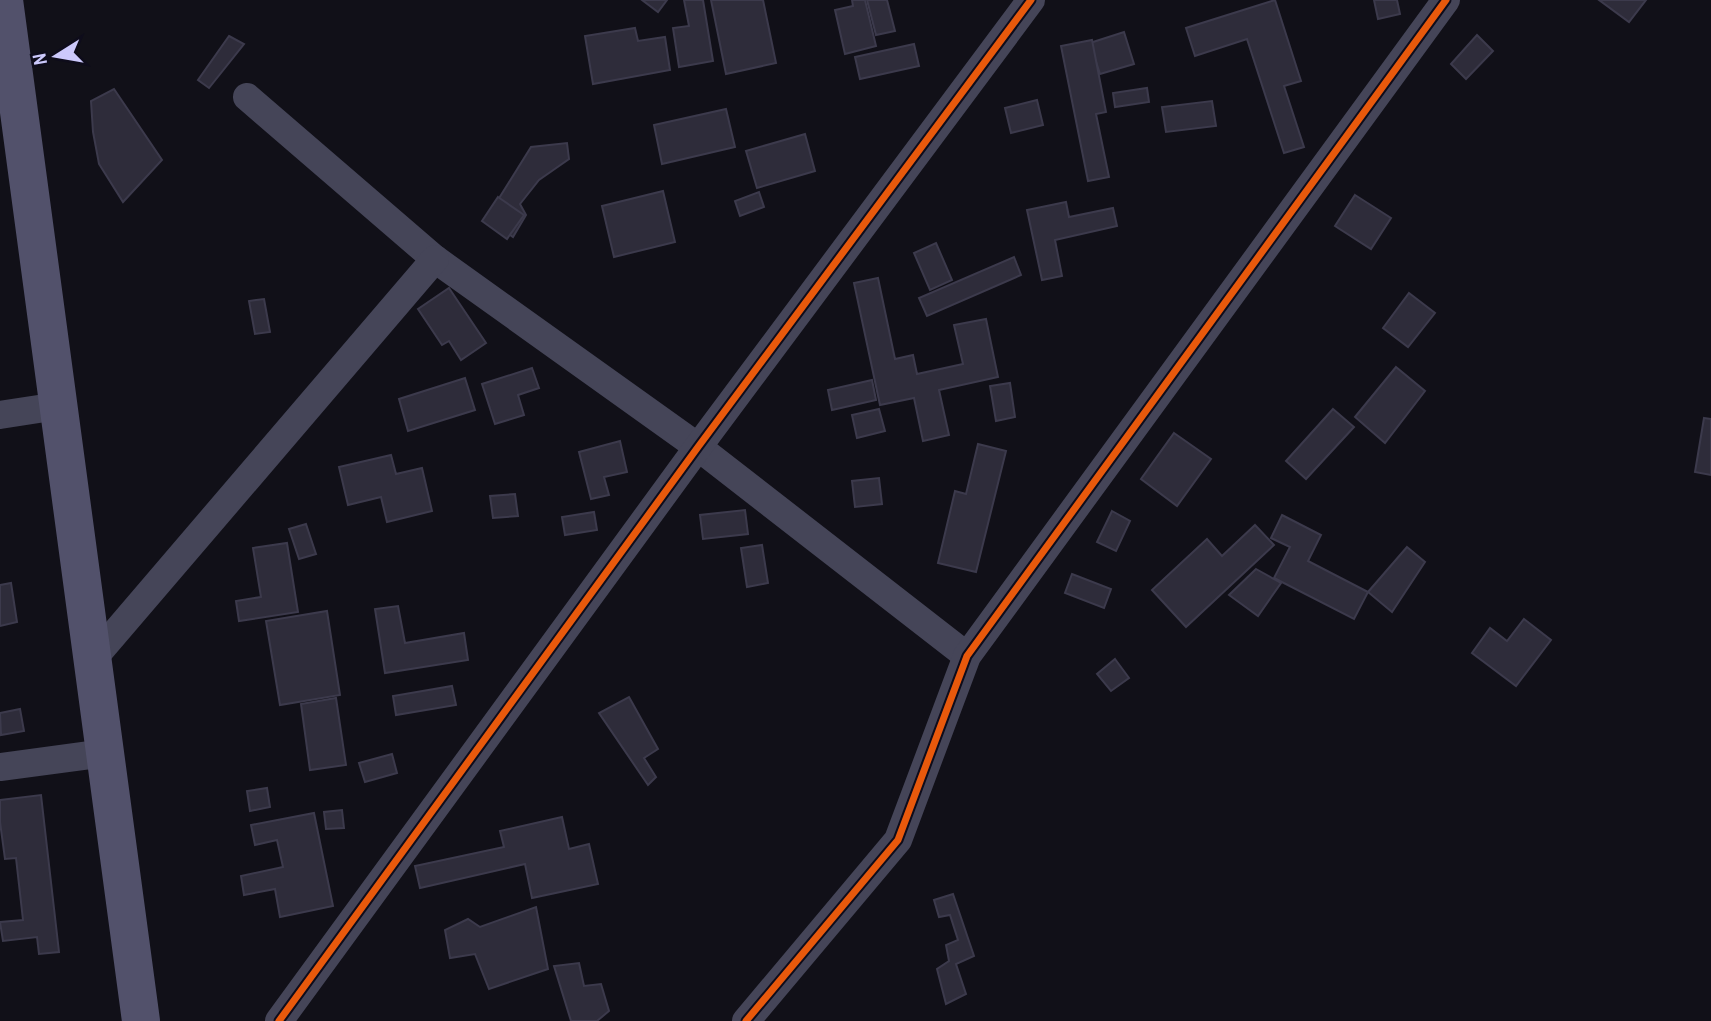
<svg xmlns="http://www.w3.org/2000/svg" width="1711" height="1021" font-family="'Archivo Narrow',sans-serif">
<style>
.building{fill:#2e2c3a;stroke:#3c3a4c;stroke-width:2}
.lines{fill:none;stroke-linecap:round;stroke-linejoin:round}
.street{stroke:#454558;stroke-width:28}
.secondary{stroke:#52516b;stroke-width:38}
.cycleway-casing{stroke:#0e0c1b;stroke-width:11}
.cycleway{stroke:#e8590c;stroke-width:7}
</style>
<rect width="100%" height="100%" fill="#111018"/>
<g class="building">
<path d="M642 0H667L658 12Z"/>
<path d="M684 0H703L713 61 679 67 673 28 689 26Z"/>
<path d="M711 0H763L776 63 726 74Z"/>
<path d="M852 0H865L876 46 845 54 835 10 853 6Z"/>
<path d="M867 0H887L895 31 876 35Z"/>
<path d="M1275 0 1301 81 1284 86 1304 147 1284 153 1247 39 1195 56 1186 28Z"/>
<path d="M1374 0H1397L1400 14 1378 19Z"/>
<path d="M1599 0H1646L1629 22Z"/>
<path d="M635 28 638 41 665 37 670 70 593 84 585 36Z"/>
<path d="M1124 32 1134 64 1100 74 1090 43Z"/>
<path d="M1477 35 1493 51 1466 79 1451 64Z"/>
<path d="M229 36 244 44 209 88 198 80Z"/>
<path d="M1092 40 1106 112 1096 114 1109 177 1088 181 1061 46Z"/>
<path d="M914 44 919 66 860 79 855 57Z"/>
<path d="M1147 88 1149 102 1115 107 1113 93Z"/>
<path d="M114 89 162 160 123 202 99 164 93 132 91 101Z"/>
<path d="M1037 100 1043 125 1011 133 1005 108Z"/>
<path d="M1212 101 1216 126 1166 132 1162 107Z"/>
<path d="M726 109 735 147 662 164 654 125Z"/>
<path d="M805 134 815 171 757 188 746 151Z"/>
<path d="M567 143 569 159 539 180 520 204 526 215 513 237 486 219 531 147Z"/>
<path d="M663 191 675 242 614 257 602 206Z"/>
<path d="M759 192 764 207 740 216 735 201Z"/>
<path d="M1355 195 1391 218 1371 249 1335 226Z"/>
<path d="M498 197 524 215 507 239 482 221Z"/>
<path d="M1066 202 1069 217 1113 208 1117 226 1055 240 1062 276 1042 280 1027 210Z"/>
<path d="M936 243 952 280 930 290 914 253Z"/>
<path d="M1014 257 1021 275 927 316 919 298Z"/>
<path d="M878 278 895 359 913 355 917 374 963 364 954 325 986 319 998 377 939 390 949 435 923 441 914 398 880 405 854 283Z"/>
<path d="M449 288 486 343 461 360 449 341 442 345 418 309Z"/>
<path d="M1409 293 1435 313 1408 347 1383 328Z"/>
<path d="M264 299 270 332 255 334 249 301Z"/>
<path d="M1396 367 1425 391 1385 443 1355 417Z"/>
<path d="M532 368 539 388 518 395 524 415 495 424 482 384Z"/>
<path d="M465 378 475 410 408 431 399 399Z"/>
<path d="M872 380 876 400 832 410 828 390Z"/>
<path d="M1010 383 1015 417 996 421 990 386Z"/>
<path d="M879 409 885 431 857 438 852 415Z"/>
<path d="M1333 409 1354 427 1306 479 1286 461Z"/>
<path d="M1704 418 1711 419V475L1695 472Z"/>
<path d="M1174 433 1211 459 1177 506 1141 479Z"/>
<path d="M620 441 627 472 604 477 609 495 591 499 579 452Z"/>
<path d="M978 444 1006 451 976 572 938 563 955 491 966 494Z"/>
<path d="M391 455 396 474 422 468 432 511 387 522 381 497 348 505 339 467Z"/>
<path d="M879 478 882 504 855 507 852 481Z"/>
<path d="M515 494 518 516 493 518 490 496Z"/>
<path d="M745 510 748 534 703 539 700 515Z"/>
<path d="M1112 511 1130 521 1116 551 1097 542Z"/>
<path d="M594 512 597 530 565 535 562 517Z"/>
<path d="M1282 515 1321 535 1308 561 1368 592 1354 619 1274 578 1290 547 1271 538Z"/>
<path d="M306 524 316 554 299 559 289 529Z"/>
<path d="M1255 525 1274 545 1186 627 1152 590 1207 539 1222 556Z"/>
<path d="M287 543 298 612 239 621 236 601 261 597 253 548Z"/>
<path d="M762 545 768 583 747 587 741 548Z"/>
<path d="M1407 547 1425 562 1392 612 1368 592Z"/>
<path d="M1256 569 1281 583 1258 616 1229 595Z"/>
<path d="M1072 574 1111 589 1104 608 1065 593Z"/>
<path d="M11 583 17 622 0 626V585Z"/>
<path d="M398 606 405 643 464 633 468 660 385 673 375 609Z"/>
<path d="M327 611 340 695 280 705 266 621Z"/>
<path d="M1524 619 1551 640 1516 686 1472 653 1490 628 1507 641Z"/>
<path d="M1115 659 1129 678 1111 691 1097 674Z"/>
<path d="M452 686 456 705 396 715 393 696Z"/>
<path d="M629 697 658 749 644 758 656 777 648 785 599 713Z"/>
<path d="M336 698 346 765 310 770 301 704Z"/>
<path d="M20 709 24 731 1 735 0 713Z"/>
<path d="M392 754 397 773 365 782 359 763Z"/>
<path d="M267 788 270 807 250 811 247 791Z"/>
<path d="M41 795 59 952 39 954 37 937 3 941 0 922 23 920 16 858 5 859 0 822V800Z"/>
<path d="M342 810 344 828 326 829 324 812Z"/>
<path d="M314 813 333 906 280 917 275 889 244 895 241 876 283 867 277 840 255 845 251 825Z"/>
<path d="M562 817 569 849 589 844 598 884 532 898 525 864 420 888 415 866 504 847 500 831Z"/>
<path d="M953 894 974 956 956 964 966 994 946 1004 937 969 949 961 946 945 958 940 950 915 939 917 934 900Z"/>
<path d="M536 907 548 969 489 989 475 954 450 958 445 930 468 919 480 927Z"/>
<path d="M579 963 584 986 601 984 609 1011 597 1021H571L554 966Z"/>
</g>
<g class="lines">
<g class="street">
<path d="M247 97 435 259 698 447 967 656"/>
<path d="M0 415 58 406"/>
<path d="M92 660 435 259"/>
<path d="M0 767 105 753"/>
<path d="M279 1021 698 447 1031 0"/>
<path d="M746 1021 898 840 967 656 1446 0"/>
</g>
<path class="secondary" d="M4 0 141 1021"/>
<g class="cycleway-casing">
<g id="cycleway">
<path d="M279 1021 698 447 1031 0"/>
<path d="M746 1021 898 840 967 656 1446 0"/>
</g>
</g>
<use href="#cycleway" class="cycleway"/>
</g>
<g transform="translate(56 56) rotate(259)" stroke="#0e0c1b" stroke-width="5" paint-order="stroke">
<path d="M0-5L12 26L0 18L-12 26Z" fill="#ccc9fc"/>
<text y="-10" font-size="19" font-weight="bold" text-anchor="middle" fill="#ccc9fc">N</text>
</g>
</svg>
